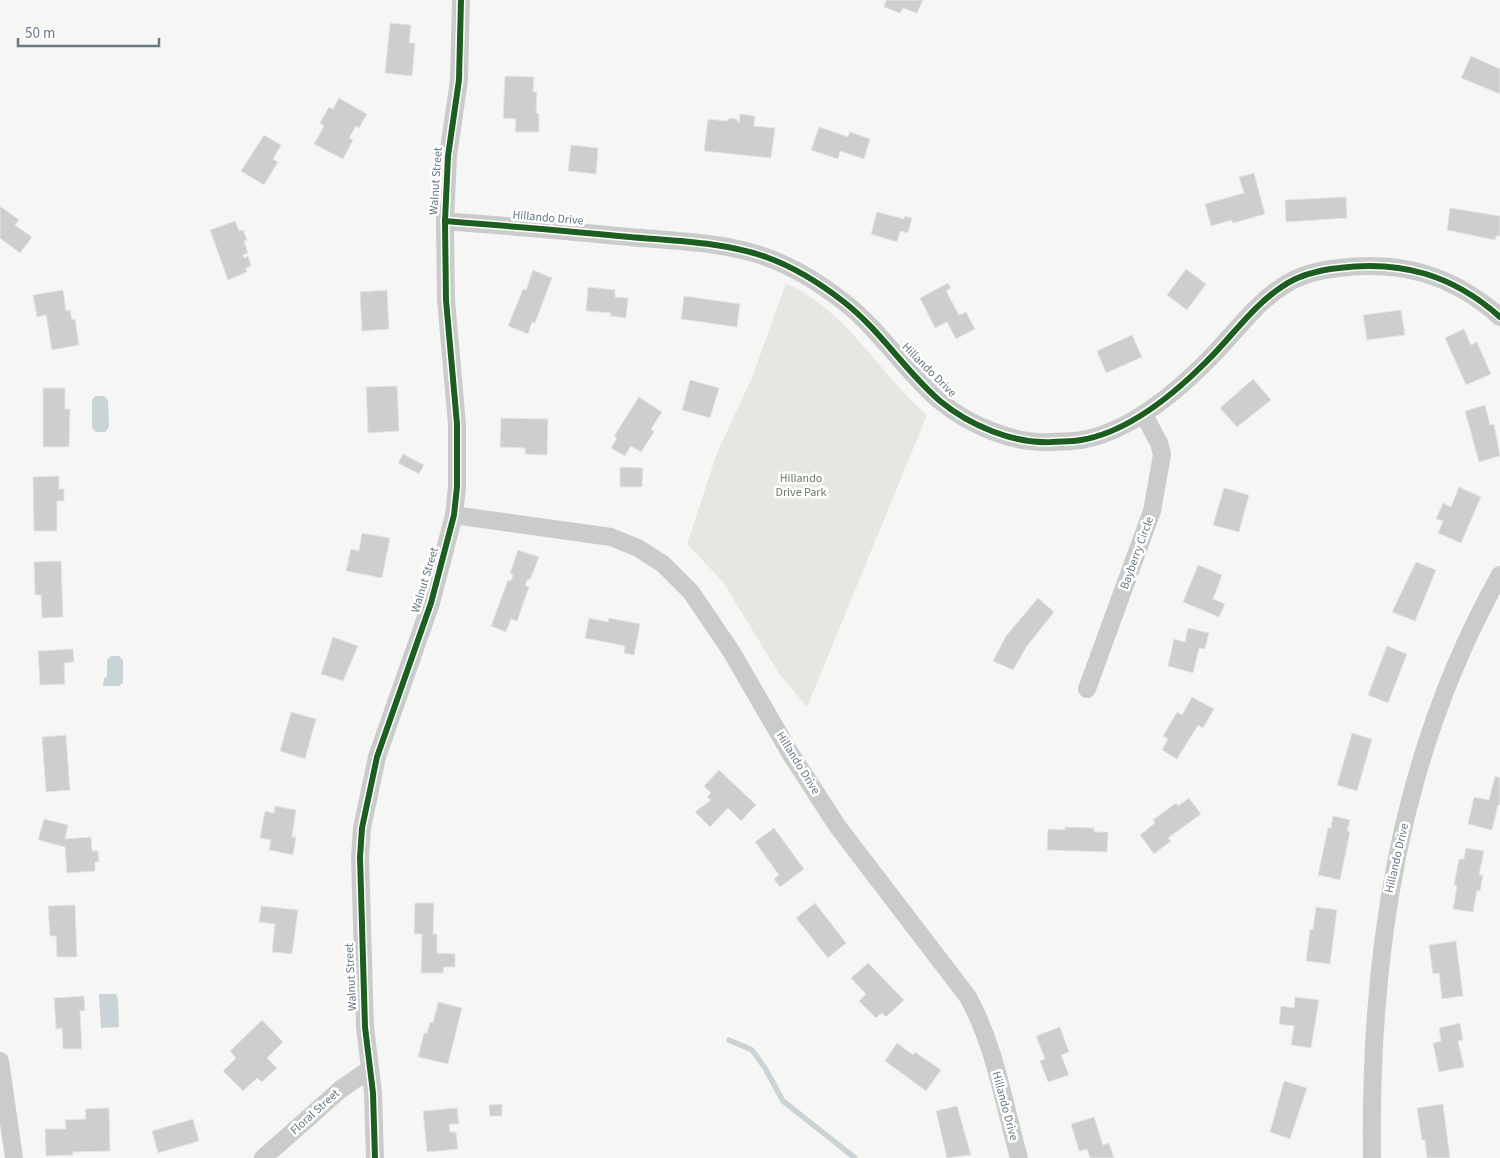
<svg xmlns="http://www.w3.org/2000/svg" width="1500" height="1158" font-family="'Source Sans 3',sans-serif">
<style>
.green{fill:#e5e8e2}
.water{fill:#cad3d5}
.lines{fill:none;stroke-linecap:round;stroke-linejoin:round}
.stream{stroke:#cad3d5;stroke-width:5.5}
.building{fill:#cdcfcf;stroke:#e5e5e4}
.street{stroke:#cacccc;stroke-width:18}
.cycleway-casing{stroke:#fff;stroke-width:9}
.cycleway{stroke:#1b5e20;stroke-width:6}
.labels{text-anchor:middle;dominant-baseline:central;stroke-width:5;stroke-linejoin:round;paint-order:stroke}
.street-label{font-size:12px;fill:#677984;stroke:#fff}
.park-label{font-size:12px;fill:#6b7b65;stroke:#fff}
</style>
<rect width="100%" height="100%" fill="#f6f6f5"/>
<path class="green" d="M786 283C847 311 878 372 927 415L807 707 780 675 723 582 687 544 717 453 753 375Z"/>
<g class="water">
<path d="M95 396H104L108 400 109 427 105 432H96L92 428V400Z"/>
<path d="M111 656H119L123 660V683L119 686H103L104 678 107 677V660Z"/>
<path d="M99 994H116L118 1000 119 1027 101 1028Z"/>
</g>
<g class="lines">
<path class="stream" d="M729 1040 752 1050 765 1068 783 1101 855 1158"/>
</g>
<g class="building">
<path d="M886 0H923L917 13 903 8 900 13 884 7Z"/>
<path d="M390 23 411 25 409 43H415L412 76 385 73Z"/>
<path d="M1471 56 1500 69V94L1461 78Z"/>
<path d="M505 76 534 77 533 92H537L536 113 539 114V132H515L516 119 503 118Z"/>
<path d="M339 98 367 114 359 128 356 126 349 138 353 140 343 159 314 144 324 126 320 123 329 107 333 109Z"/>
<path d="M740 114 755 116 754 126 775 128 771 158 704 151 708 119 727 121 730 118 736 119 739 123Z"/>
<path d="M819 127 848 137 850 132 870 139 864 159 840 151 838 159 811 150Z"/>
<path d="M264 135 281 145 273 159 278 162 264 185 241 171Z"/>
<path d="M571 145 598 148 596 174 568 171Z"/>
<path d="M1254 173 1265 214 1233 223 1232 220 1211 226 1205 204 1244 193 1239 177Z"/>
<path d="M1346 197 1347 218 1286 222 1285 200Z"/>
<path d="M0 206 19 220 15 225 32 237 20 253 0 238Z"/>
<path d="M1450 208 1500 216V236H1496L1495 240 1447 230Z"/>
<path d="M877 212 904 219 905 216 912 218 908 233 900 231 897 242 871 234Z"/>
<path d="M235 221 239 231 243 230 247 240 244 241 248 253 243 255 244 258 248 256 251 266 246 268 247 272 228 280 210 230Z"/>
<path d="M1186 269 1206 284 1187 310 1167 295Z"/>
<path d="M533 270 552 278 535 323 532 322 528 334 508 326 523 289 526 290Z"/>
<path d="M948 283 951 288 946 291 959 315 966 312 975 329 956 339 947 322 935 328 920 298Z"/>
<path d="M588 287 615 290V297L628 298 626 318 610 316 611 313 586 311Z"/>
<path d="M63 290 66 311 70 310 72 320 75 319 79 345 52 350 46 315 37 317 33 295Z"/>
<path d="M387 290 389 329 362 331 360 292Z"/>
<path d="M684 296 740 304 737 327 681 319Z"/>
<path d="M1401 310 1405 335 1367 340 1363 315Z"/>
<path d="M1464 329 1471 345 1477 342 1491 374 1466 385 1445 338Z"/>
<path d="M1132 335 1142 357 1106 373 1097 351Z"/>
<path d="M1253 379 1271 400 1237 427 1220 408Z"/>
<path d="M690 380 719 388 710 418 682 410Z"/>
<path d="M397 386 399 431 368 433 366 387Z"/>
<path d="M43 388H65V409H70L69 447H43Z"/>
<path d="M639 397 662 412 651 429 654 432 641 452 631 446 625 456 611 448 617 438 614 436Z"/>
<path d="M1485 405 1490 425 1494 424 1500 456 1479 462 1465 411Z"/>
<path d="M501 418 548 419 547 455 525 454V448L500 447Z"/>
<path d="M403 454 424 465 419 474 398 463Z"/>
<path d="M620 467 643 468 642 487H620Z"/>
<path d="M59 476V489H64V501H57V531H34L33 477Z"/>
<path d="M1459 487 1481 497 1461 543 1438 533 1443 521 1436 519 1443 503 1451 507Z"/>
<path d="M1224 488 1249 495 1239 532 1213 525Z"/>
<path d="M362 533 390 538 382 578 346 571 351 549 359 551Z"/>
<path d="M518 550 539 557 530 580 528 579 525 585 529 587 517 621 511 619 506 632 491 626 508 580 511 581 513 575 510 573Z"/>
<path d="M61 561 63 617 42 618 41 595H35L34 562Z"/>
<path d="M1416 562 1436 570 1415 621 1392 612Z"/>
<path d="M1198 565 1222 575 1213 599 1225 604 1219 617 1183 602Z"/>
<path d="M1038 598 1054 612 1027 646 1013 670 993 661 1006 636Z"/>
<path d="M589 618 608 622 609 618 640 624 634 655 624 653 625 646 585 638Z"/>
<path d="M1188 628 1209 633 1205 649 1199 648 1193 673 1168 666 1174 639 1185 642Z"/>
<path d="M333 637 358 646 343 681 321 674Z"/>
<path d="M1387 646 1407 654 1388 703 1368 695Z"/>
<path d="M73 649 74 662 64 663 65 684 40 685 38 651Z"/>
<path d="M1192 697 1214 709 1203 728 1198 725 1177 759 1162 750 1168 739 1163 736 1177 712 1182 715Z"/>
<path d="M291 712 316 719 305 759 280 751Z"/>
<path d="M1352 733 1372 739 1357 791 1337 785Z"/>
<path d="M66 735 70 790 46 792 42 737Z"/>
<path d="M719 770 756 805 741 821 728 808 710 827 695 812 711 800 707 797 711 793 704 786Z"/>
<path d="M1495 776 1500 778V805H1498L1492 830 1468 824 1474 797 1489 800Z"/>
<path d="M1189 798 1201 814 1168 838 1171 841 1154 854 1140 835 1155 823 1153 820 1176 803 1178 806Z"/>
<path d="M275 806 296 810 292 837H296L293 855 269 850 271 840 260 838 265 811 274 813Z"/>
<path d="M1333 816 1350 820 1347 831 1350 832 1340 880 1318 875 1328 828H1331Z"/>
<path d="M44 819 68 825 65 839 91 837 92 851H98L99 862H95V871L67 873 65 847 38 840Z"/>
<path d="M1065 827 1094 828V832H1108L1107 852 1047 850 1048 829 1065 830Z"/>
<path d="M774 828 804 869 780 887 774 879 779 875 755 842Z"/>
<path d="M1466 848 1484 851 1479 875H1483L1480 891 1477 890 1473 912 1453 909 1457 886 1454 885 1459 859H1464Z"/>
<path d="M415 903H434L433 934H437V953L455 954V967H444L443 973H421L422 934H414Z"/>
<path d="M815 903 846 943 828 958 796 918Z"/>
<path d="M75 905 77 957H57L56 936H50L48 906Z"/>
<path d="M261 906 298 910 292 954 272 952 275 924 259 922Z"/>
<path d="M1316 907 1337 910 1330 964 1306 961 1310 929 1313 930Z"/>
<path d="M1456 941 1463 996 1442 999 1439 973 1433 974 1429 945Z"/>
<path d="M868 963 904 1000 886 1017 882 1013 876 1018 859 1001 866 994 851 978Z"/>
<path d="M84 996 85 1011H80L82 1049H63L62 1028 56 1029 54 998Z"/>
<path d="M1295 997 1319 1000 1311 1048 1291 1045 1294 1026 1279 1024 1281 1006 1294 1008Z"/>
<path d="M438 1002 462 1008 448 1064 418 1057 424 1033H427L430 1022 433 1023Z"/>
<path d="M262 1020 283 1042 267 1058 277 1068 262 1082 257 1078 243 1091 223 1071 236 1058 230 1051Z"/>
<path d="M1460 1023 1463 1040 1458 1041 1464 1067 1439 1072 1433 1043 1441 1041 1439 1028Z"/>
<path d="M1060 1027 1069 1052 1061 1055 1069 1075 1048 1082 1040 1061 1045 1059 1036 1036Z"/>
<path d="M897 1043 913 1055 915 1052 941 1070 926 1091 885 1061Z"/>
<path d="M1284 1081 1307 1088 1290 1139 1270 1132Z"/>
<path d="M502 1104V1116H490L489 1105Z"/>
<path d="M1443 1104 1450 1158H1427L1425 1140H1422L1417 1108Z"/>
<path d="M957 1106 971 1155 947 1158 936 1111Z"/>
<path d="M109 1108 110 1151 73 1152V1155L46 1156 45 1129H66L65 1120 86 1119 85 1109Z"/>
<path d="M457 1108 459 1124H449L450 1132H456L458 1149 427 1152 423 1111Z"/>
<path d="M1094 1117 1103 1145 1109 1143 1114 1158H1090L1087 1149 1079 1151 1071 1124Z"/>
<path d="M193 1119 199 1141 158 1153 152 1131Z"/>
</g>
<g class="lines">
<g class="street">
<path d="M445 221C507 226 569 231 630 237 675 241 724 242 766 257 794 267 821 284 844 302 880 330 906 372 940 401 969 425 1013 444 1051 442 1061 441 1071 442 1081 440 1129 432 1173 395 1206 362 1232 337 1252 306 1283 286 1299 275 1320 270 1339 268 1401 260 1453 275 1500 317"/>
<path d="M454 515 611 537 638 548 663 564 691 592 731 651 790 753 838 827 968 997C995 1046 1004 1104 1019 1158"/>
<path d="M1087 689 1152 511 1162 455 1159 443 1144 415"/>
<path d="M0 1061 14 1158"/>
<path d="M263 1158 341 1089 370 1069"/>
<path d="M375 1158 373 1093 365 1027 360 857 362 828 377 757 431 603 454 515 457 487V424L446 300 445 221 448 156 459 80 461 0"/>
<path d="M1372 1158C1369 955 1399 754 1500 575"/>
</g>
<g class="cycleway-casing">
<g id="cycleway">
<path d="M445 221C507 226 569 231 630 237 675 241 724 242 766 257 794 267 821 284 844 302 880 330 906 372 940 401 969 425 1013 444 1051 442 1061 441 1071 442 1081 440 1129 432 1173 395 1206 362 1232 337 1252 306 1283 286 1299 275 1320 270 1339 268 1401 260 1453 275 1500 317"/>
<path d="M375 1158 373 1093 365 1027 360 857 362 828 377 757 431 603 454 515 457 487V424L446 300 445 221 448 156 459 80 461 0"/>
</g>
</g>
<use href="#cycleway" class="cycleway"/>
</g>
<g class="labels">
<g class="street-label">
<text transform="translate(436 181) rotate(-86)">Walnut Street</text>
<text transform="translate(548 218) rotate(5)">Hillando Drive</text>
<text transform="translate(929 370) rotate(45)">Hillando Drive</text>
<text transform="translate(1137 553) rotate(-70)">Bayberry Circle</text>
<text transform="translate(425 580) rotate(-73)">Walnut Street</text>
<text transform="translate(798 763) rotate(58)">Hillando Drive</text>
<text transform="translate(1397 858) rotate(-77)">Hillando Drive</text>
<text transform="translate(351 977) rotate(-93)">Walnut Street</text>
<text transform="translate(1005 1106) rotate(75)">Hillando Drive</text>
<text transform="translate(315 1112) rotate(-42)">Floral Street</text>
</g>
<g class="park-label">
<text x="801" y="478">Hillando<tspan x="801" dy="14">Drive Park</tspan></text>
</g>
</g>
<path d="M18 38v8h141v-8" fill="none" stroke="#677984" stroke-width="2.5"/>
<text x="25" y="38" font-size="15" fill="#677984" stroke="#ffffff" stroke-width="4" paint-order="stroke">50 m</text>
</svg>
